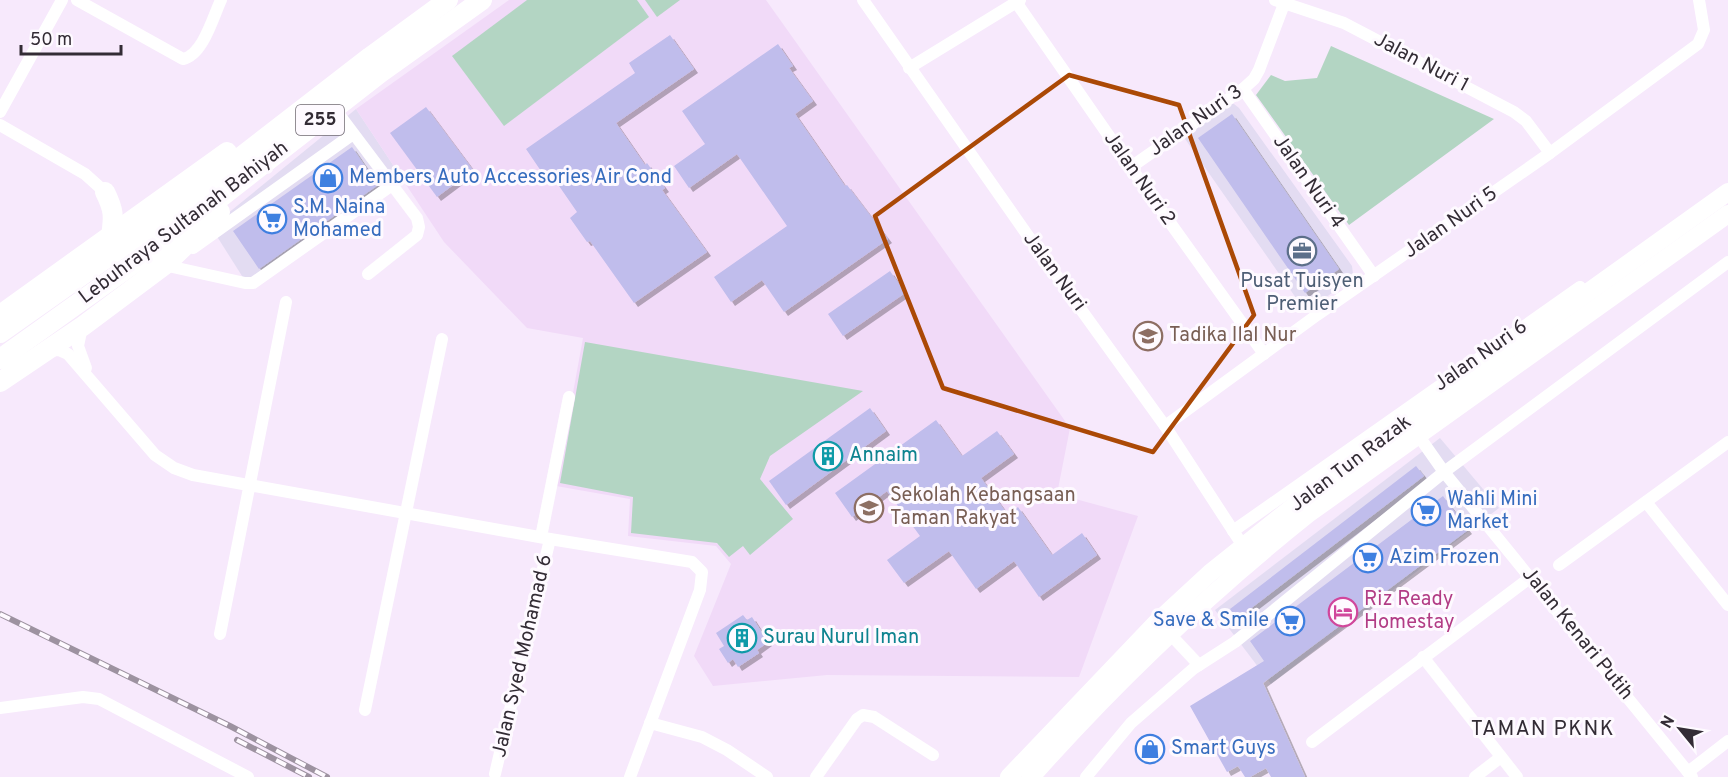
<svg xmlns="http://www.w3.org/2000/svg" width="1728" height="777" font-family="Overpass,sans-serif">
<style>
.commercial{fill:#e3dcf2}
.built{fill:#f1daf8}
.green{fill:#b3d5c3}
.building{fill:#c0bdec;filter:url(#shadow)}
.lines{fill:none;stroke-linecap:round;stroke-linejoin:round}
.street{stroke:#fff;stroke-width:12}
.secondary{stroke:#fff;stroke-width:18}
.primary{stroke:#fff;stroke-width:20}
.rail-casing{stroke:#9d92a0;stroke-width:6}
.rail{stroke:#fefaff;stroke-width:4;stroke-dasharray:11;stroke-linecap:butt}
.marked{fill:none;stroke:#ab4906;stroke-width:4.5;stroke-linejoin:round}
.labels{text-anchor:middle;dominant-baseline:central;stroke-width:6;stroke-linejoin:round;paint-order:stroke}
.shield{fill:#fefaff;stroke:#706a72;stroke-width:1.5}
.shield-label{font-size:18px;font-weight:bold;fill:#332c35}
.street-label{font-size:20px;fill:#332c35;stroke:#fefaff}
.shop-label{font-size:20px;fill:#366cbe;stroke:#fefaff;text-anchor:start}
.service-label{font-size:20px;fill:#4e5e75;stroke:#fefaff}
.education-label{font-size:20px;fill:#785e54;stroke:#fefaff;text-anchor:start}
.culture-label{font-size:20px;fill:#0d838f;stroke:#fefaff;text-anchor:start}
.hotel-label{font-size:20px;fill:#b23c85;stroke:#fefaff;text-anchor:start}
.neighbourhood-label{font-size:21px;letter-spacing:1.5px;fill:#332c35;stroke:#fefaff}
</style>
<defs>
<filter id="shadow"><feDropShadow dx="4" dy="4" stdDeviation="0" flood-color="#0004"/></filter>
</defs>
<rect width="100%" height="100%" fill="#f7e9fc"/>
<g class="commercial">
<path d="M1228 104H1234L1239 108 1352 266 1353 274 1349 281 1315 305 1312 301 1303 308 1183 136Z"/>
<path d="M356 109 401 177 249 287 211 227Z"/>
<path d="M1440 438 1499 508 1271 684 1215 610Z"/>
</g>
<path class="built" d="M509 0H766L1070 428 1057 494 1138 516 1079 677 827 675 713 686 694 656 731 564 716 546 628 536 630 499 556 486 583 338 527 328 444 242 356 109Z"/>
<g class="green">
<path d="M527 0H637L649 17 504 126 452 56Z"/>
<path d="M645 0H680L657 17Z"/>
<path d="M1331 46 1494 119 1349 225 1256 95 1271 75 1285 81 1317 78Z"/>
<path d="M585 342 863 391 770 456 760 479 793 519 750 555 743 546 729 557 717 543 631 533 633 497 560 483Z"/>
</g>
<g class="building">
<path d="M670 35 694 69 616 123 645 165 647 163 665 188 662 190 707 252 634 303 590 241 587 242 570 218 577 212 548 170 543 174 526 149 635 73 629 63Z"/>
<path d="M778 44 793 66 789 68 813 101 795 114 845 186 847 185 888 239 784 312 762 280 731 302 714 277 787 226 737 154 689 188 674 166 705 144 682 111Z"/>
<path d="M426 107 473 170 437 197 390 133Z"/>
<path d="M1232 114 1339 269 1305 293 1198 138Z"/>
<path d="M352 147 378 185 259 269 233 231Z"/>
<path d="M890 271 905 293 843 336 828 314Z"/>
<path d="M870 408 886 431 786 505 769 481Z"/>
<path d="M936 420 962 456 997 431 1014 454 981 478 1008 515 1018 507 1052 555 1082 533 1097 555 1039 597 1014 561 976 589 949 551 904 583 887 560 920 536 887 491 852 517 835 493Z"/>
<path d="M1416 466 1424 476 1237 619 1230 609Z"/>
<path d="M1443 496 1468 530 1263 683 1305 777H1271L1266 768 1250 777H1245L1238 766 1227 772 1190 706 1264 661 1250 641Z"/>
<path d="M743 615 747 620 752 617 768 642 757 650 759 653 738 667 733 659 728 663 719 649 724 646 716 633Z"/>
</g>
<g class="lines">
<g class="street">
<path d="M77 0 183 59C203 55 213 17 221 0"/>
<path d="M863 0 1033 243 1165 426 1243 546"/>
<path d="M1275 0 1344 23 1514 112 1526 121 1550 153"/>
<path d="M1016 2 1136 175 1264 354"/>
<path d="M909 68 1020 0"/>
<path d="M1243 89 1374 276"/>
<path d="M0 112 62 0"/>
<path d="M338 113 417 218 419 227 417 235 368 274"/>
<path d="M0 125 85 174 105 192"/>
<path d="M1131 167 1243 89 1254 79 1259 70 1284 4"/>
<path d="M193 248 353 134"/>
<path d="M166 264 168 266 245 283H253L392 185"/>
<path d="M82 327 78 346 86 368"/>
<path d="M46 351 59 350 68 354 155 455 174 468 193 475 550 539 692 562 702 572 700 590 630 777"/>
<path d="M1165 426 1317 315 1550 153 1698 44 1704 30 1699 0"/>
<path d="M1418 435 1444 472 1692 777"/>
<path d="M1646 502 1728 605"/>
<path d="M1233 531 1580 287"/>
<path d="M541 537 569 397"/>
<path d="M1559 565 1728 442"/>
<path d="M1169 633 1199 665"/>
<path d="M220 634 286 302"/>
<path d="M1423 657 1517 777"/>
<path d="M0 708 83 697 99 699 248 777"/>
<path d="M365 710 442 339"/>
<path d="M650 723 702 737 727 750 767 777"/>
<path d="M1312 742 1531 577"/>
<path d="M1688 772 1728 741"/>
<path d="M495 774 550 539"/>
<path d="M816 777 857 719 863 715 874 717 933 755"/>
<path d="M1086 777 1131 723 1193 669 1235 642 1444 472 1728 262"/>
<path d="M1475 777 1501 757"/>
</g>
<g class="secondary">
<path d="M1009 777 1158 621 1210 573 1299 502 1407 422 1728 192"/>
<path d="M1031 777C1116 681 1208 594 1308 514L1728 214"/>
</g>
<g class="primary">
<path d="M105 192C114 210 114 216 111 236"/>
<path d="M0 315 227 152"/>
<path d="M0 333 149 228 370 57 448 0"/>
<path d="M0 359 161 244 380 73 482 0"/>
<path d="M0 382 83 326 166 264 220 212"/>
</g>
<g class="rail-casing">
<g id="rail">
<path d="M0 614 230 726 327 777"/>
<path d="M237 740 309 777"/>
</g>
</g>
<use href="#rail" class="rail"/>
</g>
<path class="marked" d="M1069 75 1179 105 1254 315 1153 452 943 388 875 216Z"/>
<defs>
<g id="shop-ring" transform="scale(1.5)"><circle r="9.5" fill="#fefaff" stroke="#3f7fe0" stroke-width="1.5"/><path d="M-5-2.5h2.3a2.7 3.5 0 0 1 5.4 0H5L5.5 6h-11ZM-1.5-2.5h3a1.5 2.3 0 0 0-3 0Z" fill="#3f7fe0"/></g>
<g id="supermarket-ring" transform="scale(1.5)"><circle r="9.5" fill="#fefaff" stroke="#3f7fe0" stroke-width="1.5"/><path d="M-6-5.5h2.5l.6 2H6L4.5 2H-2.5L-4.4-4H-6ZM-1.5 3.2a1.3 1.3 0 1 0 .1 0ZM3 3.2a1.3 1.3 0 1 0 .1 0Z" fill="#3f7fe0"/></g>
<g id="office-ring" transform="scale(1.5)"><circle r="9.5" fill="#fefaff" stroke="#5c6f8a" stroke-width="1.5"/><path d="M-6-3h4V-5.5h4V-3h4V5H-6ZM-1-4.5V-3h2v-1.5ZM-6 0V1H6V0Z" fill="#5c6f8a"/></g>
<g id="school-ring" transform="scale(1.5)"><circle r="9.5" fill="#fefaff" stroke="#8d6e63" stroke-width="1.5"/><path d="M0-5L7-2L0 1L-7-2ZM-4 1L0 2.5L4 1V4Q0 6-4 4Z" fill="#8d6e63"/></g>
<g id="building-ring" transform="scale(1.5)"><circle r="9.5" fill="#fefaff" stroke="#0f9aa8" stroke-width="1.5"/><path d="M-4-6H4V6H1V3H-1V6H-4ZM-2.5-4.3h1.7v1.8h-1.7ZM.8-4.3h1.7v1.8H.8ZM-2.5-1h1.7V.8h-1.7ZM.8-1h1.7V.8H.8Z" fill="#0f9aa8"/></g>
<g id="hotel-ring" transform="scale(1.5)"><circle r="9.5" fill="#fefaff" stroke="#d1479c" stroke-width="1.5"/><path d="M-6-4.5h1.5V1H6V5H4.5V3h-9V5H-6ZM-4 0a1.8 1.8 0 1 1 3.6 0ZM.5 0V-2.5h3Q6-2.5 6 0Z" fill="#d1479c"/></g>
</defs>
<g fill-rule="evenodd">
<use href="#shop-ring" x="328" y="178"/>
<use href="#supermarket-ring" x="272" y="219"/>
<use href="#office-ring" x="1302" y="251"/>
<use href="#school-ring" x="1148" y="336"/>
<use href="#building-ring" x="828" y="456"/>
<use href="#school-ring" x="869" y="508"/>
<use href="#supermarket-ring" x="1426" y="511"/>
<use href="#supermarket-ring" x="1368" y="558"/>
<use href="#hotel-ring" x="1343" y="612"/>
<use href="#supermarket-ring" x="1290" y="621"/>
<use href="#building-ring" x="742" y="638"/>
<use href="#shop-ring" x="1150" y="749"/>
</g>
<g class="labels">
<rect class="shield" x="296" y="105" width="48" height="30" rx="4.5"/>
<g class="shield-label">
<text x="320" y="120">255</text>
</g>
<g class="street-label">
<text transform="translate(1421 63) rotate(28)">Jalan Nuri 1</text>
<text transform="translate(1196 121) rotate(-35)">Jalan Nuri 3</text>
<text transform="translate(1139 179) rotate(55)">Jalan Nuri 2</text>
<text transform="translate(1308 182) rotate(55)">Jalan Nuri 4</text>
<text transform="translate(184 223) rotate(-37)">Lebuhraya Sultanah Bahiyah</text>
<text transform="translate(1451 223) rotate(-35)">Jalan Nuri 5</text>
<text transform="translate(1054 272) rotate(54)">Jalan Nuri</text>
<text transform="translate(1481 356) rotate(-35)">Jalan Nuri 6</text>
<text transform="translate(1351 464) rotate(-37)">Jalan Tun Razak</text>
<text transform="translate(1577 634) rotate(51)">Jalan Kenari Putih</text>
<text transform="translate(523 656) rotate(-77)">Jalan Syed Mohamad 6</text>
</g>
<g class="shop-label">
<text x="349" y="178">Members Auto Accessories Air Cond</text>
<text x="293" y="208">S.M. Naina<tspan x="293" dy="23">Mohamed</tspan></text>
<text x="1447" y="500">Wahli Mini<tspan x="1447" dy="23">Market</tspan></text>
<text x="1389" y="558">Azim Frozen</text>
<text x="1269" y="621" text-anchor="end">Save &amp; Smile</text>
<text x="1171" y="749">Smart Guys</text>
</g>
<g class="service-label">
<text x="1302" y="282">Pusat Tuisyen<tspan x="1302" dy="23">Premier</tspan></text>
</g>
<g class="education-label">
<text x="1169" y="336">Tadika Ilal Nur</text>
<text x="890" y="496">Sekolah Kebangsaan<tspan x="890" dy="23">Taman Rakyat</tspan></text>
</g>
<g class="culture-label">
<text x="849" y="456">Annaim</text>
<text x="763" y="638">Surau Nurul Iman</text>
</g>
<g class="hotel-label">
<text x="1364" y="600">Riz Ready<tspan x="1364" dy="23">Homestay</tspan></text>
</g>
<g class="neighbourhood-label">
<text x="1543" y="729">TAMAN PKNK</text>
</g>
</g>
<g transform="translate(1680 729) rotate(300)" stroke="#fefaff" stroke-width="4.5" paint-order="stroke">
<path d="M0-4.5L10 22L0 15L-10 22Z" fill="#332c35"/>
<text y="-9" font-size="16" font-weight="bold" text-anchor="middle" fill="#332c35">N</text>
</g>
<path d="M21 45v9h100v-9" fill="none" stroke="#332c35" stroke-width="3"/>
<text x="30" y="45" font-size="18" fill="#332c35" stroke="#fefaff" stroke-width="4.5" paint-order="stroke">50 m</text>
</svg>
